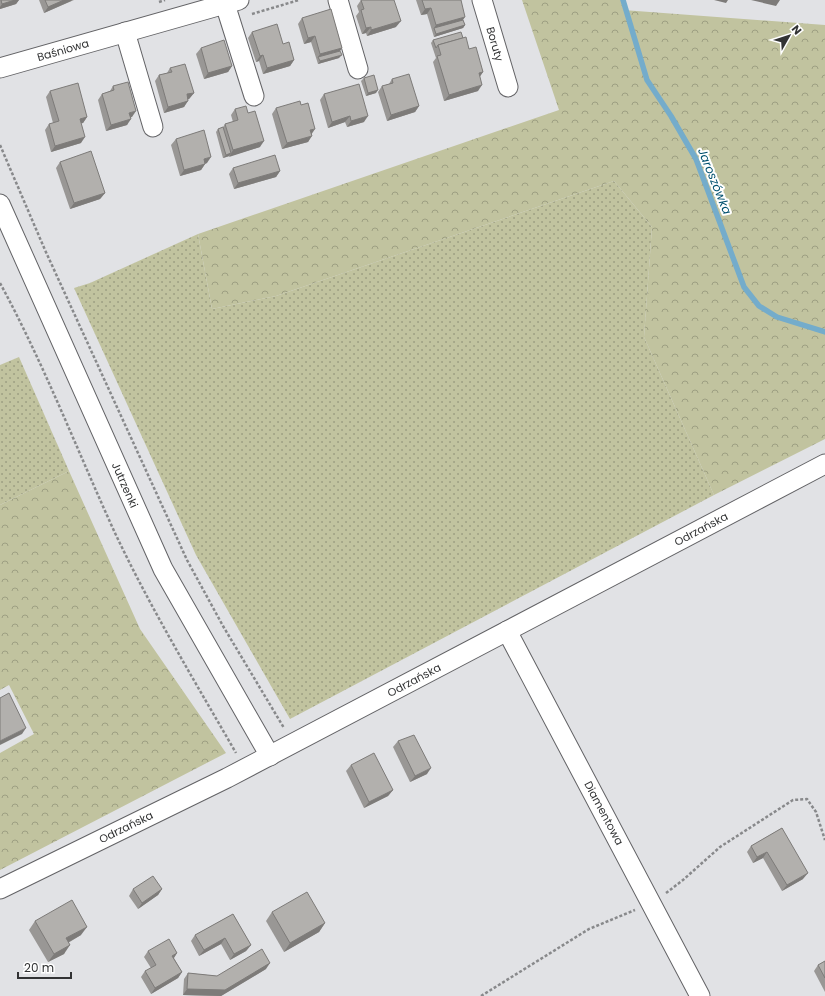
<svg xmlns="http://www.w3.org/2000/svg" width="825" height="996" font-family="Poppins,sans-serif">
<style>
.green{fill:url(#green-dots)}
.forest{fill:url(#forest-crowns)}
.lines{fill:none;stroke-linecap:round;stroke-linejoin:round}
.stream{stroke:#74accb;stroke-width:5.5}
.minor-casing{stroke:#636366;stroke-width:21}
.path{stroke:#88898b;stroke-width:2.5;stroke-dasharray:3 2;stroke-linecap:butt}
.minor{stroke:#fff;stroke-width:19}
.wall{fill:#999795}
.shaded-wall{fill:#7d7b79}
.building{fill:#b2b0ad;stroke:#7d7b79}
.labels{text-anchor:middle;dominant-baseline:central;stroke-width:4;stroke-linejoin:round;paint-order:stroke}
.street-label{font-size:11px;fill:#323334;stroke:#fff}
.water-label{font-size:12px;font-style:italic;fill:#02516f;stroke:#fff}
</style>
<defs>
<pattern id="green-dots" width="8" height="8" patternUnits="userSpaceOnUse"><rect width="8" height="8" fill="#c1c39f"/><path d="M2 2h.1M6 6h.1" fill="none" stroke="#9d9f82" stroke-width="1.8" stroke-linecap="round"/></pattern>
<pattern id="forest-crowns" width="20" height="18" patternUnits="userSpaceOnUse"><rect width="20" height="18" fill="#c1c39f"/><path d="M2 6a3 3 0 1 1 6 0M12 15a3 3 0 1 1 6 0" fill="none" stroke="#9d9f82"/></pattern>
</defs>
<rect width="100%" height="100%" fill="#e1e2e5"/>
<g class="green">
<path d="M614 181 652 227 644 337 714 495 290 719 196 555 74 288 90 283 198 234 212 309 276 296Z"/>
<path d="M19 357 69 471 0 505V365Z"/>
</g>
<g class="forest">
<path d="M522 0H624L623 10 825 25V439L714 495 644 337 652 227 614 181 276 296 212 309 198 234 559 110Z"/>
<path d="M69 471 140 629 226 753 0 870V753L34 734 9 685 0 690V505Z"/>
</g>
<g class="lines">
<path class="stream" d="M623 0 647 80 671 116 696 159 744 287 759 306 777 317 825 332"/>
<g class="minor-casing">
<g id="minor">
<path d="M338 0 358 69"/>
<path d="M482 0 508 87"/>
<path d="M225 4 254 96"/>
<path d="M125 32 153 127"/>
<path d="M0 68 239 0"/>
<path d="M0 204 163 569 270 756"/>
<path d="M507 631 700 996"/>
<path d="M0 889 227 778 825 464"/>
</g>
</g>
<g class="path">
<path d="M159 2 165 0"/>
<path d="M252 14 299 0"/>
<path d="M0 145 45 250 187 560 223 626 284 728"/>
<path d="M0 283C44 364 77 450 115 533 151 609 194 680 236 753"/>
<path d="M666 893 683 880 720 847 793 800 807 799 816 812 825 840"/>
<path d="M481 996 589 929 635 910"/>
</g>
<use href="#minor" class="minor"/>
</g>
<g class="wall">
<path d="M0 0H19L16 4 0 9Z"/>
<path d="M39 0H74L44 13Z"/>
<path d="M361 0 396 27 367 36 366 33 362 34 356 16 359 12 357 6Z"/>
<path d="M416 0H461L463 20 465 25 463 28 434 37 427 14 421 15Z"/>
<path d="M302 18 342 48 340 51 339 58 318 64 311 42 304 44 298 24Z"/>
<path d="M252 32 283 44 294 60 290 66 263 74 259 61 256 62 248 38Z"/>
<path d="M463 38 483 72 479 77 478 91 444 101 433 62 436 58 431 43 433 40Z"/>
<path d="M201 48 232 66 228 72 204 79 196 54Z"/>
<path d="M170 68 194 93 189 99H188L184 107 164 113 155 81 159 75 167 73Z"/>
<path d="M364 78 376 93 366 96 361 81Z"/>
<path d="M392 79 419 106 415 112 387 121 378 92 382 86 389 84Z"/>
<path d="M113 86 132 117H130L127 125 106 131 98 100 102 94 110 91Z"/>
<path d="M50 91 87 117 83 123H81V143L51 152 45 130 49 124 53 123 46 97Z"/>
<path d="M324 94 364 122 347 127 345 122 328 128 320 100Z"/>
<path d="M276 108 312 134 308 142 282 149 272 114Z"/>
<path d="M235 109 248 113 260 147 223 158 216 132 218 129 223 127 225 124 233 122 231 115Z"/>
<path d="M176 139 207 163 205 164 201 170 180 176 171 145Z"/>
<path d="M60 162 105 193 100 199 70 209 56 168Z"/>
<path d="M233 168 280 171 276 177 234 189 229 174Z"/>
<path d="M398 741 427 774 410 782 393 747Z"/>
<path d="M351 765 393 790 388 796 364 808 346 771Z"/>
<path d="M782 828 803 879 782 891 763 858 753 863 747 852 751 846Z"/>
<path d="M133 889H162L158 895 138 909 129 896Z"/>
<path d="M272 912 325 923 319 932 284 952 266 921Z"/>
<path d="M233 914 251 945 246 951 230 960 221 944 199 956 191 941 195 935Z"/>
<path d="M35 921 81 935 68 943 64 954 48 962 29 930Z"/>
<path d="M148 951 177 953 174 958 182 972 178 978 151 994 141 977 145 971 151 968 144 957Z"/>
<path d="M825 961V992L814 971 818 965Z"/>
<path d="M266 969 221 996 183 995 184 979 188 973 217 976Z"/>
</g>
<g class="shaded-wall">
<path d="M15 0H19L16 4 0 9V7L2 4Z"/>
<path d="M64 0H72L71 1 44 13 48 7Z"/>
<path d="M714 0H728L726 3Z"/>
<path d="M751 0H780L776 6Z"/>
<path d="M431 8 427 14 421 15 425 9Z"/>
<path d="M465 17 461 23 434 28 436 25Z"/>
<path d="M401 21 396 27 367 36 371 30Z"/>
<path d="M465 25 463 28 434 37 436 34Z"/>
<path d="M371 27 366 33 362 34 366 28Z"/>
<path d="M315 36 311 42 304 44 308 38Z"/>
<path d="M342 48 338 54 318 57 316 60 320 54Z"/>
<path d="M263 55 259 61 256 62 260 56Z"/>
<path d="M342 55 339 58 318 64 320 61Z"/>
<path d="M294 60 290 66 263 74 267 68Z"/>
<path d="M232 66 228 72 204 79 208 73Z"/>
<path d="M483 72 479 78V73Z"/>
<path d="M482 85 478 91 444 101 449 95Z"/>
<path d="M378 90 376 93 366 96 368 93Z"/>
<path d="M194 93 189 99 182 101 187 94Z"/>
<path d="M188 101 184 107 164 113 168 107Z"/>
<path d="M419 106 415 112 387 121 391 115Z"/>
<path d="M136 111 132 117 125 119 129 113Z"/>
<path d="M350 116 345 122 328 128 332 122Z"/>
<path d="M368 116 364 122 347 127 351 121Z"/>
<path d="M87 117 83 123 76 125 80 119Z"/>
<path d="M131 119 127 125 106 131 111 125Z"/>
<path d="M315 129 311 135 310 130Z"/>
<path d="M312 136 308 142 282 149 287 143Z"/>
<path d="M85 137 81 143 51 152 55 146Z"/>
<path d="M264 141 260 147 229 157 233 150Z"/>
<path d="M231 153 229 156 223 158 226 155Z"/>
<path d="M211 157 207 163 200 165 204 159Z"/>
<path d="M205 164 201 170 180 176 184 170Z"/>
<path d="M280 171 276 177 234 189 238 183Z"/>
<path d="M105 193 100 199 70 209 74 203Z"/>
<path d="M26 728 22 734 0 745V741Z"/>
<path d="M431 768 427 774 410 782 415 776Z"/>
<path d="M393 790 388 796 364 808 369 802Z"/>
<path d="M767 852 763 858 753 863 757 857Z"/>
<path d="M808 873 803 879 782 891 787 885Z"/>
<path d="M162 889 158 895 138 909 142 903Z"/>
<path d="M325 923 319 932 284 952 290 943Z"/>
<path d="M87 927 81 935 60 947 66 938Z"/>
<path d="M225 938 221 944 199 956 204 950Z"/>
<path d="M70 945 64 954 48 962 54 954Z"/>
<path d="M251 945 246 951 230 960 234 954Z"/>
<path d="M177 953 173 959 172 956Z"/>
<path d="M270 963 266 969 221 996 183 995 187 989Z"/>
<path d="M182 972 178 978 151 994 155 988Z"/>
</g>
<g class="building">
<path d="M1 0H15L2 4Z"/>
<path d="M45 0H64L48 7Z"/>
<path d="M361 0H394L401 21 371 30V27L366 28 361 10 364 9Z"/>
<path d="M422 0H461L465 17 436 25 431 8 425 9Z"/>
<path d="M331 9 342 48 320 54 315 36 308 38 302 18Z"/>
<path d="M463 20 465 25 436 34 434 28Z"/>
<path d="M277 24 283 44 289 42 294 60 267 68 263 55 260 56 252 32Z"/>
<path d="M461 32 463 38 438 45 436 48 433 40Z"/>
<path d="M466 37 469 49 476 47 483 72 479 73 482 85 449 95 437 56 441 55 438 45Z"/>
<path d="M224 40 232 66 208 73 201 48Z"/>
<path d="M340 51 342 55 320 61 318 57Z"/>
<path d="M185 64 194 93 187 94 188 101 168 107 159 75 172 72 170 68Z"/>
<path d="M409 74 419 106 391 115 382 86 393 83 392 79Z"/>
<path d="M374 75 378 90 368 93 364 78Z"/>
<path d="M128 82 136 111 129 113 131 119 111 125 102 94 114 90 113 86Z"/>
<path d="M78 83 87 117 80 119 85 137 55 146 49 124 59 121 50 91Z"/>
<path d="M359 84 368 116 351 121 350 116 332 122 324 94Z"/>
<path d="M300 101 301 105 308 103 315 129 310 130 312 136 287 143 276 108Z"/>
<path d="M246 106 248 113 255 111 264 141 233 150 225 124 238 120 235 109Z"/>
<path d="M223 127 231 153 226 155 218 129Z"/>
<path d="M204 130 211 157 204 159 205 164 184 170 176 139Z"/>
<path d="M91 151 105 193 74 203 60 162Z"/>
<path d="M275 155 280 171 238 183 233 168Z"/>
<path d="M9 693 26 728 0 741V698Z"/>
<path d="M414 735 431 768 415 776 398 741Z"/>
<path d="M374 753 393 790 369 802 351 765Z"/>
<path d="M782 828 808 873 787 885 767 852 757 857 751 846Z"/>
<path d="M153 876 162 889 142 903 133 889Z"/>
<path d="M307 892 325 923 290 943 272 912Z"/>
<path d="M72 900 87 927 66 938 70 945 54 954 35 921Z"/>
<path d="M233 914 251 945 234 954 225 938 204 950 195 935Z"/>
<path d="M169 939 177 953 172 956 182 972 155 988 145 971 156 965 148 951Z"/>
<path d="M262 949 270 963 225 990 187 989 188 973 217 976Z"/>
<path d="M825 961V978L818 965Z"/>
</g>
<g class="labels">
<g class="street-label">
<text transform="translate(495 44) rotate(74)">Boruty</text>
<text transform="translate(63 50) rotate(-16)">Baśniowa</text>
<text transform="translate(125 485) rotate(66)">Jutrzenki</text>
<text transform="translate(701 529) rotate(-28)">Odrzańska</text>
<text transform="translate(414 680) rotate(-28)">Odrzańska</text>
<text transform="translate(604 813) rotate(62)">Diamentowa</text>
<text transform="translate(126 827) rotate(-26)">Odrzańska</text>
</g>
<g class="water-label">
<text transform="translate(715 181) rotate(68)">Jaroszówka</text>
</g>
</g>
<g transform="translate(789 36) rotate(51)" stroke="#ffffff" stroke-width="3" paint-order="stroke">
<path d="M0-3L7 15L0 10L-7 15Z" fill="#323334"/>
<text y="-6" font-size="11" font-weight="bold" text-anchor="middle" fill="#323334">N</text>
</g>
<path d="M18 972v6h53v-6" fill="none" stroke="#323334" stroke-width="2"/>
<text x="24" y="972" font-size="12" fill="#323334" stroke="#ffffff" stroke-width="3" paint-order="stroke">20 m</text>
</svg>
